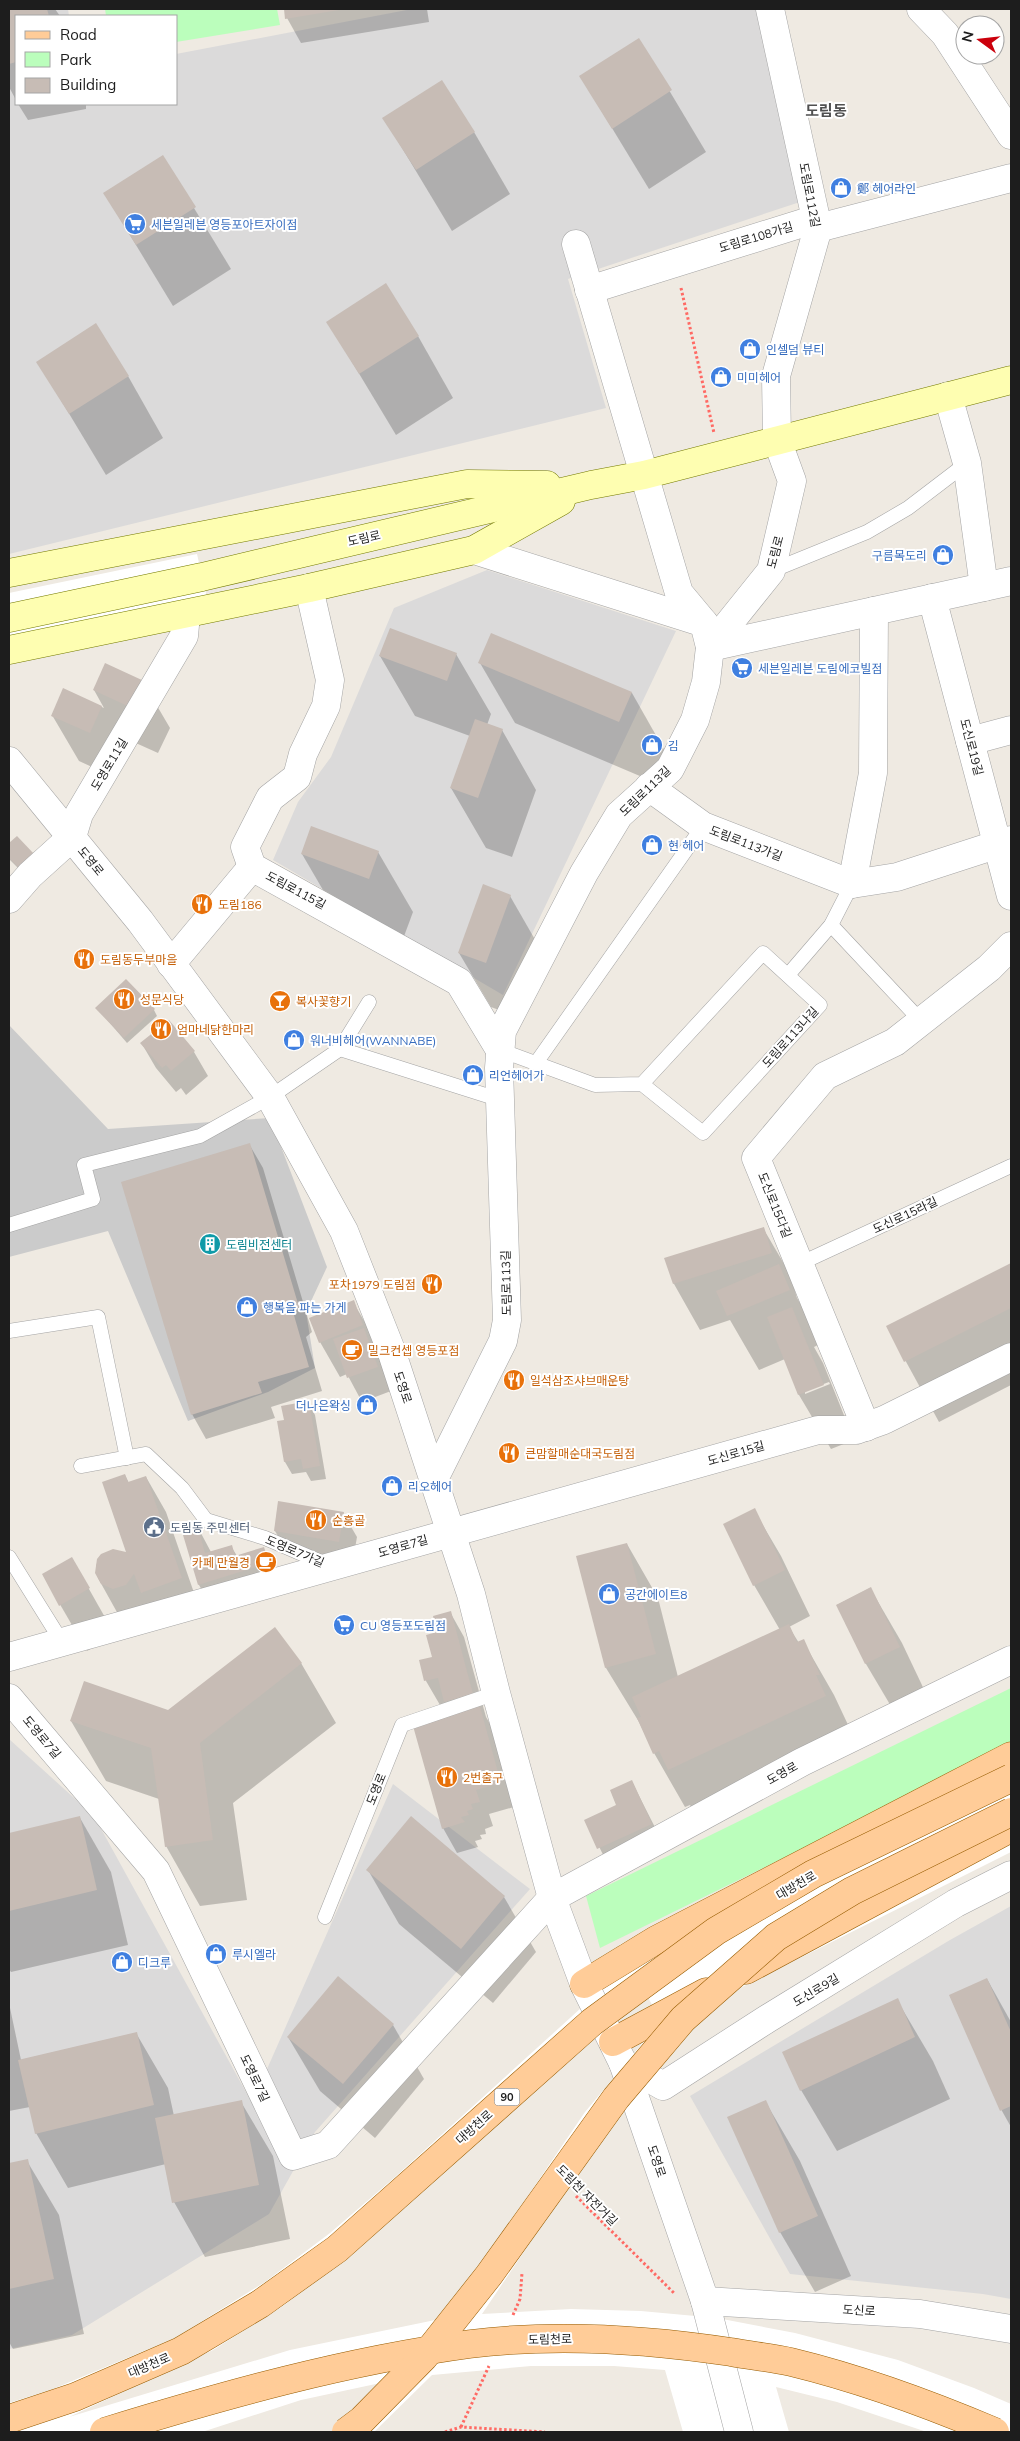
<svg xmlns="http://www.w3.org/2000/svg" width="1020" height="2441" font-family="Mulish,'Noto Sans KR',sans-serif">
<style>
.residential{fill:#dbdada}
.religious{fill:#cbcbcb}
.park{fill:#bbfebc}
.pier{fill:#fff;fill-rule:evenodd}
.shadow{fill:#0003;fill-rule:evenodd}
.building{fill:#c7bcb5}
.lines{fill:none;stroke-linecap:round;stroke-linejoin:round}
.service-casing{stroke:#a4a4a4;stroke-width:15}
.minor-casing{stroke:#a4a4a4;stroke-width:29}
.tertiary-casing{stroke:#a4a4a4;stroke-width:29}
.secondary-casing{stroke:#737900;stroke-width:29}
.primary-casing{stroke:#975c00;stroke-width:29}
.path{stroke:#ff6a64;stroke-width:3;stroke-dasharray:2.5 2.5;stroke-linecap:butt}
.service{stroke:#fff;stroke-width:14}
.minor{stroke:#fff;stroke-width:28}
.tertiary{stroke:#fff;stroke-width:28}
.secondary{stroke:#fefeb1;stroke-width:28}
.primary{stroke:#ffcc98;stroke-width:28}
.primary-bridge-casing{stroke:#975c00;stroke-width:29;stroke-linecap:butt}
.primary-bridge{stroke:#ffcc98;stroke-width:28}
.labels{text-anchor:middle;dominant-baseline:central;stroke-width:4;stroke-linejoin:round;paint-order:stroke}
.shield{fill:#fff;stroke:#616161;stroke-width:1}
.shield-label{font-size:11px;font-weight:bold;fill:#1d1d1d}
.shop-label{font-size:12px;fill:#366cbe;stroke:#fff;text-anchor:start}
.street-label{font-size:12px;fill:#1d1d1d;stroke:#fff}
.food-label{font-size:12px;fill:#c56008;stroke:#fff;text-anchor:start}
.culture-label{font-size:12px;fill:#0d838f;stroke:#fff;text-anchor:start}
.service-label{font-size:12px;fill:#4e5e75;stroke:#fff;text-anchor:start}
.quarter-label{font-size:15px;font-weight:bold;fill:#505050;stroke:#fff}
</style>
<rect width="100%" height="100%" fill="#efeae2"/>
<g class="residential">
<path d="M9 9H68L69 16H16V104H176V54L412 9H760L800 202 568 279 606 408 9 554Z"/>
<path d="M487 570 676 631 503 995 273 860 298 802 331 757 394 608Z"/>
<path d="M9 1739 94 1816 252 2103 393 1784 530 1889 315 2132 269 2214 72 2335 9 2349Z"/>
<path d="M1011 1906V2299L983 2294 790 2274 690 2096 950 1940Z"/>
</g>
<path class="religious" d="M9 1025 108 1129 270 1118 327 1267 306 1312 315 1368 268 1392 188 1421 108 1231 9 1257Z"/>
<g class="park">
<path d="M105 9H277L280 25 176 42V16H106Z"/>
<path d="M1011 1688V1746L600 1948 586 1896Z"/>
</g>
<g class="pier">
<path d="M197 554 207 598 9 639V593Z"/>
<path d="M1011 1750V1852L730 1993 671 2051 610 2124 482 2314 571 2309 641 2311 717 2318 795 2333 898 2360 974 2388 1011 2404V2432H927L837 2402 776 2387 789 2432H683L665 2370 614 2366H531L432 2375 374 2432H332L356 2413 385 2382 301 2400 202 2432H9V2403L53 2389 175 2338 265 2282 330 2233 394 2178 603 1988 631 1966 619 1945ZM645 1992 661 2021 585 2112 464 2290 440 2319 290 2350 69 2417 213 2350 280 2308 352 2255 613 2015Z"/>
</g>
<g class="shadow">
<path d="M9 9H55L60 16H16V100L9 87Z"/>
<path d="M285 9H427L429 22 301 43 287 18Z"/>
<path d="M639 40 706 152 649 189 581 77Z"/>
<path d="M18 104H86V109L28 120Z"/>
<path d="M384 118 474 132 510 194 452 231Z"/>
<path d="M163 157 231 269 173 306 105 194Z"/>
<path d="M328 322 418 336 453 398 396 435Z"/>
<path d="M38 362 128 376 163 438 106 475Z"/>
<path d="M456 654 491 714 487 725 502 730 536 790 512 857 486 848 451 788 470 736 415 716 380 656Z"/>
<path d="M480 663 632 693 666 753 654 782 515 723Z"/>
<path d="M143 682 170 728 158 753 118 735 128 753 116 778 79 761 52 715 64 690 104 708 94 690Z"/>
<path d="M17 837 24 874 9 859V845Z"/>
<path d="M378 852 413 912 403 939 337 914 302 854Z"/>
<path d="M510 896 541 950 517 1017 491 1007 459 953Z"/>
<path d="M97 1008 154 1010 157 1016 127 1043Z"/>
<path d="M142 1044 194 1052 208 1076 186 1095 181 1088 176 1092 156 1068Z"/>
<path d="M249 1144 263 1168 312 1332 306 1337 322 1391 271 1407 275 1418 206 1439 192 1414Z"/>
<path d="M763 1228 790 1274 797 1298 810 1320 820 1344 814 1347 823 1363 854 1440 831 1449 799 1395 785 1359 759 1370 730 1320 700 1330 674 1284 666 1259ZM829 1382 830 1384 805 1394V1391Z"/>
<path d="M1011 1265V1385L939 1422 887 1327Z"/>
<path d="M353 1302 373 1336 391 1391 362 1402 347 1374 340 1377 320 1342Z"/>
<path d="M308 1402 315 1415 326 1479 311 1481 306 1472 292 1474 285 1462V1421Z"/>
<path d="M125 1475 129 1483 146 1477 166 1512 201 1613 118 1614 98 1578 96 1566 98 1560 128 1554Z"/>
<path d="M754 1510 781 1556 810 1616 789 1627 799 1643 803 1641 834 1695 850 1729 701 1824 690 1805 685 1807 654 1753 639 1722 606 1668 627 1544 658 1598 678 1677 780 1630 754 1585 725 1525Z"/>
<path d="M343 1513 357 1537 352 1566 289 1555 275 1531Z"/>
<path d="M195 1522 211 1552 231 1546 237 1556 263 1548 277 1573 213 1609 199 1585Z"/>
<path d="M72 1559 115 1635 87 1651 43 1575Z"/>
<path d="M870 1588 902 1643 930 1702 898 1718 866 1664 837 1605Z"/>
<path d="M450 1612 464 1637 486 1717 493 1729 514 1807 489 1814 493 1826 485 1829 486 1834 480 1835 482 1839 475 1841 478 1847 457 1853 443 1828 440 1705 426 1681 420 1661 433 1658 439 1633Z"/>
<path d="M301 1663 336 1723 233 1803 247 1900 200 1906 166 1846 159 1799 106 1781 71 1721 169 1712Z"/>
<path d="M632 1782 666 1849 612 1873 586 1820 618 1805Z"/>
<path d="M80 1818 111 1872 128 1945 11 1972 9 1969V1834Z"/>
<path d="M411 1818 504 1897 536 1952 493 2003 399 1924 368 1870Z"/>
<path d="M987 1979 1011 2022V2127L1002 2111 950 1996Z"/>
<path d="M897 2000 933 2061 950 2099 837 2151 801 2090Z"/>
<path d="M9 2003 21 2060 136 2033 168 2088 174 2116 241 2102 273 2156 290 2239 205 2257 174 2202 166 2164 68 2188 36 2133 30 2107 9 2111Z"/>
<path d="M393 2025 424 2079 375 2138 320 2091 288 2037Z"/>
<path d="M765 2101 800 2161 851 2276 815 2292 780 2232 729 2118Z"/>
<path d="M27 2161 59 2215 84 2334 13 2349 9 2342V2165Z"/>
</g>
<g class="building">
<path d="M9 9H47L49 16H16V62L9 64Z"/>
<path d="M284 9H339V10L285 19Z"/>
<path d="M639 38 672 90 612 129 579 76Z"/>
<path d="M442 80 475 132 416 170 382 118Z"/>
<path d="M163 155 196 207 136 245 103 193Z"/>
<path d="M386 283 419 336 359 374 326 322Z"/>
<path d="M96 323 129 376 69 414 36 362Z"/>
<path d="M390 628 457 653 447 681 379 656Z"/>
<path d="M491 633 632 692 619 722 478 663Z"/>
<path d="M105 663 144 681 132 708 93 690Z"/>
<path d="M63 688 102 706 90 733 51 716Z"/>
<path d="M475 719 503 729 478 798 450 788Z"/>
<path d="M311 826 379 851 369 879 301 854Z"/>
<path d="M17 836 35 855 20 869 9 858V843Z"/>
<path d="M483 884 511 895 486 963 458 953Z"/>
<path d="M126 979 155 1009 124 1038 95 1008Z"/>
<path d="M169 1020 195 1051 171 1071 166 1065 162 1068 140 1043Z"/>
<path d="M250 1143 299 1307 293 1312 309 1367 258 1382 262 1393 191 1415 121 1182Z"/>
<path d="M764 1227 772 1253 673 1284 664 1258Z"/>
<path d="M1011 1263V1308L904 1362 886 1326Z"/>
<path d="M779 1264 790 1290 727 1316 716 1291Z"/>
<path d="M354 1300 363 1325 319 1343 309 1318Z"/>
<path d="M792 1307 824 1385 798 1395 767 1317Z"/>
<path d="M364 1328 378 1367 347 1378 333 1339Z"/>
<path d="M309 1401 320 1466 303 1469 301 1459 284 1462 277 1421 284 1420 281 1406Z"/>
<path d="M125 1474 128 1482 146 1476 182 1578 141 1593 134 1574 126 1585 113 1589 101 1584 95 1573 97 1559 101 1554 113 1549 126 1552 102 1482Z"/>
<path d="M278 1501 344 1512 339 1542 274 1531Z"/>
<path d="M755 1508 785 1570 753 1586 723 1524Z"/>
<path d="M196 1521 205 1553 232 1545 235 1556 264 1547 269 1563 198 1585 180 1525Z"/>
<path d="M627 1543 656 1654 605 1668 576 1556Z"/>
<path d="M72 1557 90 1588 59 1606 42 1574Z"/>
<path d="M871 1587 900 1647 865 1664 836 1605Z"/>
<path d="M451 1611 473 1694 444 1702 438 1678 424 1681 419 1660 432 1657 426 1635 437 1632 433 1616Z"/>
<path d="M789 1624 797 1642 804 1639 820 1675H816L826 1696 668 1770 659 1751 653 1754 637 1718 641 1717 632 1697Z"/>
<path d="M275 1627 302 1663 200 1743 213 1840 165 1847 151 1748 70 1721 84 1681 168 1710Z"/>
<path d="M479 1703 501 1783 476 1790 480 1802 471 1804 473 1809 467 1811 469 1815 461 1817 465 1822 442 1829 413 1726 446 1717 445 1713Z"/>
<path d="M632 1780 652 1824 597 1849 584 1820 616 1805 610 1790Z"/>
<path d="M80 1816 97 1890 9 1911V1833Z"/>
<path d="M411 1816 505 1896 461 1949 366 1870Z"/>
<path d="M338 1976 394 2024 343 2084 287 2037Z"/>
<path d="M987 1978 1011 2032V2106L1000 2111 949 1995Z"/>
<path d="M898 1998 915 2037 800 2091 782 2052Z"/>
<path d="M137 2032 154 2105 35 2134 18 2060Z"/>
<path d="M242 2100 259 2185 172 2203 155 2118Z"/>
<path d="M766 2100 818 2216 779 2233 727 2117Z"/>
<path d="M28 2159 54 2279 9 2289V2163Z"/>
</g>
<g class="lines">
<g class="service-casing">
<g id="service">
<path d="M771 571 867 532 908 508 967 463"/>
<path d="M831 925 921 1021"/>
<path d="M788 975 831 925 852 884"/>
<path d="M340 1049 501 1100"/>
<path d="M500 1050 595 1085 642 1084 703 1133 820 1005 763 953 642 1084"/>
<path d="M536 1063 703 826"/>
<path d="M9 1225 93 1199 84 1165 200 1136 270 1097 340 1049 369 1002"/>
<path d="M799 1264 1011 1166"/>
<path d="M9 1331 98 1317 127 1458"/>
<path d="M81 1466 146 1454 182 1488 206 1520 265 1538 328 1565"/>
<path d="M9 1557 62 1642"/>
<path d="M325 1917 402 1725 496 1693"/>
</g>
</g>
<g class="minor-casing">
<g id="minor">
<path d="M921 9 945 34 1011 135"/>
<path d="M589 290 803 223 818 228 1011 178"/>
<path d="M948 396 967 463 984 587"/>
<path d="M474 550 704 623"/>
<path d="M309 588 330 680 326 706 303 754 297 777 270 798 245 847 252 867 459 982 500 1050"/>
<path d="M932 598 1011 896"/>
<path d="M710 647 771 571 792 481 777 440 776 376 818 228 770 9"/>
<path d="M710 647 1011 581"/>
<path d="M970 741 1011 730"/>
<path d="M649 787 703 826 852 884 897 877 1011 840"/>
<path d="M852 884 873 773 874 611"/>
<path d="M9 899 30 875 72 837 79 814 184 636 186 614"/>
<path d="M171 964 252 867"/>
<path d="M866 1427 756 1158 825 1076 895 1042 989 968 1011 946"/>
<path d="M434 1479 503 1341 507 1320 499 1068 502 1031 584 873 619 815 670 769 695 720 706 682 710 647 704 623 679 593 576 244"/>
<path d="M9 1657 818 1430H856L884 1420 1011 1357"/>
<path d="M9 1698 156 1871 293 2156 328 2145 552 1898 802 1762 1011 1660"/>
<path d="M623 2063 663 2086 767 2019 956 1903 1011 1875"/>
<path d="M705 2301 920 2314 1011 2329"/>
</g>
</g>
<g class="tertiary-casing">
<path id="tertiary" d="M9 761 140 921 270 1097 344 1231 391 1350 471 1594 496 1693 552 1898 584 1984 623 2063 705 2301 739 2432"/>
</g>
<g class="secondary-casing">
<g id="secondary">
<path d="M9 573 467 484 547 485"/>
<path d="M9 618 202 577 591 485 644 475 1011 380"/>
<path d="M9 650 309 588 474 550 561 501"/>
</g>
</g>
<g class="primary-casing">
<g id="primary">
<path d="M746 1970 1011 1828"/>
<path d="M584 1984 656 1940 1011 1756"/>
<path d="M613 2042 706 1992"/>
</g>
</g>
<g class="path">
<path d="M681 288 714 433"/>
<path d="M576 2196 675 2294"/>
<path d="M513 2315 520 2299 522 2273"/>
<path d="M461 2427 489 2366"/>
<path d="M445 2432 461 2427 545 2432"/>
</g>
<use href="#service" class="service"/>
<use href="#minor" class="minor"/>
<use href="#tertiary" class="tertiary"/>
<use href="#secondary" class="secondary"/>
<use href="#primary" class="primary"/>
<g class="primary-bridge-casing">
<g id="primary-bridge">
<path d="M9 2419 75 2397 181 2351 260 2304 337 2249 592 2022 716 1931 813 1874 1011 1778"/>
<path d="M104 2432C224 2395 345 2361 470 2344 557 2333 645 2339 731 2352 751 2356 771 2357 791 2362 861 2379 929 2404 995 2432"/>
<path d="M346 2432 362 2420 424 2357 489 2275 616 2098 683 2019 776 1937 852 1891 1011 1812"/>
</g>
</g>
<use href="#primary-bridge" class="primary-bridge"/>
</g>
<defs>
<g id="shop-disc" transform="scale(1.125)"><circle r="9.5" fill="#3f7fe0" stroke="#fff"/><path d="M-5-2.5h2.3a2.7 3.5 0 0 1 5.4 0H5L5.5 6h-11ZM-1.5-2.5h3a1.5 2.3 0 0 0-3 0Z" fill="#fff"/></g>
<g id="supermarket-disc" transform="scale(1.125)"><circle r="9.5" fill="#3f7fe0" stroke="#fff"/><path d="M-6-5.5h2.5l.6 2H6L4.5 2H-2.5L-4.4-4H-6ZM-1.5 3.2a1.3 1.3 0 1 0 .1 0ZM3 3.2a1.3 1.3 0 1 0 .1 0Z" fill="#fff"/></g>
<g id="restaurant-disc" transform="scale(1.125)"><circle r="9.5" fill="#e8710a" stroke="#fff"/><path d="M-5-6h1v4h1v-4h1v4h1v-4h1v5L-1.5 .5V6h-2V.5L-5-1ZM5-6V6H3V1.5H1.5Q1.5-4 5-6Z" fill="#fff"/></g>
<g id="bar-disc" transform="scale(1.125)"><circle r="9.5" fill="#e8710a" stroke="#fff"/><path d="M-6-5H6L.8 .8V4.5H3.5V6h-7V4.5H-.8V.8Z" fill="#fff"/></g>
<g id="building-disc" transform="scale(1.125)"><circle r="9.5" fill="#0f9aa8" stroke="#fff"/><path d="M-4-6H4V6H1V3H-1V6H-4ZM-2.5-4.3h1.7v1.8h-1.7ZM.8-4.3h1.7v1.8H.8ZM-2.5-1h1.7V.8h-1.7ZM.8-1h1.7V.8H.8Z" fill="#fff"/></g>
<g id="cafe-disc" transform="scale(1.125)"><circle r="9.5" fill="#e8710a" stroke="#fff"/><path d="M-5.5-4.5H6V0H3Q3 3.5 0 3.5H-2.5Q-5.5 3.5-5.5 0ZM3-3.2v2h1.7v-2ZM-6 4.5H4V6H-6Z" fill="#fff"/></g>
<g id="civic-disc" transform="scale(1.125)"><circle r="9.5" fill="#5c6f8a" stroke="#fff"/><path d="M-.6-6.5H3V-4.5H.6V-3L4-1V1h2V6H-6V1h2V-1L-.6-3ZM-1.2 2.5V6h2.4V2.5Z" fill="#fff"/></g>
</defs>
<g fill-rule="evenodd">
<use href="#shop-disc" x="841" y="188"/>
<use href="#supermarket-disc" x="135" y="224"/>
<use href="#shop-disc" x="750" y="349"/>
<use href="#shop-disc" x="721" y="377"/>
<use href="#shop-disc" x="943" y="555"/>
<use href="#supermarket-disc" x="742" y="668"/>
<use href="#shop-disc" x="652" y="745"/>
<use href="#shop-disc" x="652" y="845"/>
<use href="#restaurant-disc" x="202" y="904"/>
<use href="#restaurant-disc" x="84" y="959"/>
<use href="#restaurant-disc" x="124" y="999"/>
<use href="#bar-disc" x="280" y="1001"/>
<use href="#restaurant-disc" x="161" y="1029"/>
<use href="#shop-disc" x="294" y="1040"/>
<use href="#shop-disc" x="473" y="1075"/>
<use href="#building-disc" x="210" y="1244"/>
<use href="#restaurant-disc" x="432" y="1284"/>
<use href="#shop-disc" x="247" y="1307"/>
<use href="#cafe-disc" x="352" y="1350"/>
<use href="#restaurant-disc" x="514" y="1380"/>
<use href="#shop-disc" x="367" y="1405"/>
<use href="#restaurant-disc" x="509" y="1453"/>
<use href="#shop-disc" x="392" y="1486"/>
<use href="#restaurant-disc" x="316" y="1520"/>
<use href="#civic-disc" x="154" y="1527"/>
<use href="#cafe-disc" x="266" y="1562"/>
<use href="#shop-disc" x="609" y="1594"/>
<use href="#supermarket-disc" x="344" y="1625"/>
<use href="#restaurant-disc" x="447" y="1777"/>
<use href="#shop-disc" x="216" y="1954"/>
<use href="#shop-disc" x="122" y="1962"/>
</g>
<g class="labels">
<rect class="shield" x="494.5" y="2088.5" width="25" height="17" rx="4"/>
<g class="shield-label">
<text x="507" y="2097">90</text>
</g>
<g class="shop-label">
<text x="857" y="188">鄭 헤어라인</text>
<text x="151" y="224">세븐일레븐 영등포아트자이점</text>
<text x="766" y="349">인셀덤 뷰티</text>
<text x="737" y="377">미미헤어</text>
<text x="927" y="555" text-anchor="end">구름목도리</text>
<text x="758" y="668">세븐일레븐 도림에코빌점</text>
<text x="668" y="745">김</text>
<text x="668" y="845">현 헤어</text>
<text x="310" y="1040">워너비헤어(WANNABE)</text>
<text x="489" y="1075">리언헤어가</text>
<text x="263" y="1307">행복을 파는 가게</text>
<text x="351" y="1405" text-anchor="end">더나은왁싱</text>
<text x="408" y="1486">리오헤어</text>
<text x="625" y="1594">공간에이트8</text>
<text x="360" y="1625">CU 영등포도림점</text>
<text x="232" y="1954">루시엘라</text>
<text x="138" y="1962">디크루</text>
</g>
<g class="street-label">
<text transform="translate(810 195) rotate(79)">도림로112길</text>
<text transform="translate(756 237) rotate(-17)">도림로108가길</text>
<text transform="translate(364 538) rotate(-13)">도림로</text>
<text transform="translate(775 552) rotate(-75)">도림로</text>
<text transform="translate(972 747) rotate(75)">도신로19길</text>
<text transform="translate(109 764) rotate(-59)">도영로11길</text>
<text transform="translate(645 791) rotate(-44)">도림로113길</text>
<text transform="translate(746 843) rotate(21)">도림로113가길</text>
<text transform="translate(91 861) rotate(51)">도영로</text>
<text transform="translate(296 890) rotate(28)">도림로115길</text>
<text transform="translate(790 1037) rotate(-48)">도림로113나길</text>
<text transform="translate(775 1205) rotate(68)">도신로15다길</text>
<text transform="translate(905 1215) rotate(-25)">도신로15라길</text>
<text transform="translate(506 1283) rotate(-91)">도림로113길</text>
<text transform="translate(403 1387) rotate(72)">도영로</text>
<text transform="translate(736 1453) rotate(-16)">도신로15길</text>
<text transform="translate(403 1546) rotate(-16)">도영로7길</text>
<text transform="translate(295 1551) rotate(23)">도영로7가길</text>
<text transform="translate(42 1737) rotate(50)">도영로7길</text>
<text transform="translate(782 1773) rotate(-29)">도영로</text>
<text transform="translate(376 1789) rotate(-68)">도영로</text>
<text transform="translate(796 1885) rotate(-30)">대방천로</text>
<text transform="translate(816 1990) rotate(-31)">도신로9길</text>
<text transform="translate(255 2078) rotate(64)">도영로7길</text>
<text transform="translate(474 2127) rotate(-42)">대방천로</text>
<text transform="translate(657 2161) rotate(71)">도영로</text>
<text transform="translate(587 2195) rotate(45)">도림천 자전거길</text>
<text transform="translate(859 2310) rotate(3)">도신로</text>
<text transform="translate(550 2339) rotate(-1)">도림천로</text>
<text transform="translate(149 2365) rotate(-23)">대방천로</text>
</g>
<g class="food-label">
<text x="218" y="904">도림186</text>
<text x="100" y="959">도림동두부마을</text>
<text x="140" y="999">성문식당</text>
<text x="296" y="1001">복사꽃향기</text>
<text x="177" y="1029">엄마네닭한마리</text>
<text x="416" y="1284" text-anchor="end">포차1979 도림점</text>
<text x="368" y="1350">밀크컨셉 영등포점</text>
<text x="530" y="1380">일석삼조샤브매운탕</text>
<text x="525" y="1453">큰맘할매순대국도림점</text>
<text x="332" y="1520">순흥골</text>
<text x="250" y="1562" text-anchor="end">카페 만월경</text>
<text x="463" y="1777">2번출구</text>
</g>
<g class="culture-label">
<text x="226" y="1244">도림비전센터</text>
</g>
<g class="service-label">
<text x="170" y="1527">도림동 주민센터</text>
</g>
<g class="quarter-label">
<text x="826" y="110">도림동</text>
</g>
</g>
<rect width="1020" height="2441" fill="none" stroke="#1d1d1d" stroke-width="20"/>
<rect x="15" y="15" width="162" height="90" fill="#ffffff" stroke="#a5a5a5"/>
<rect x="25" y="31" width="25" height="8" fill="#ffcc98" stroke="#a5a5a5"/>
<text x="60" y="40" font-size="15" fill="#1d1d1d">Road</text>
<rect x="25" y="52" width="25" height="15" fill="#bbfebc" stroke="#a5a5a5"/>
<text x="60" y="65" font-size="15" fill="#1d1d1d">Park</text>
<rect x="25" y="78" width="25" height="15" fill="#c7bcb5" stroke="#a5a5a5"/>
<text x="60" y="90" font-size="15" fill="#1d1d1d">Building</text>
<g transform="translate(980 40) rotate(285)"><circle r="24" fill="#ffffff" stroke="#a5a5a5"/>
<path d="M0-4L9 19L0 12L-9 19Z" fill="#cb000c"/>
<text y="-8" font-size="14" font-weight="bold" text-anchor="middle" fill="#1d1d1d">N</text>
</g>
</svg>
